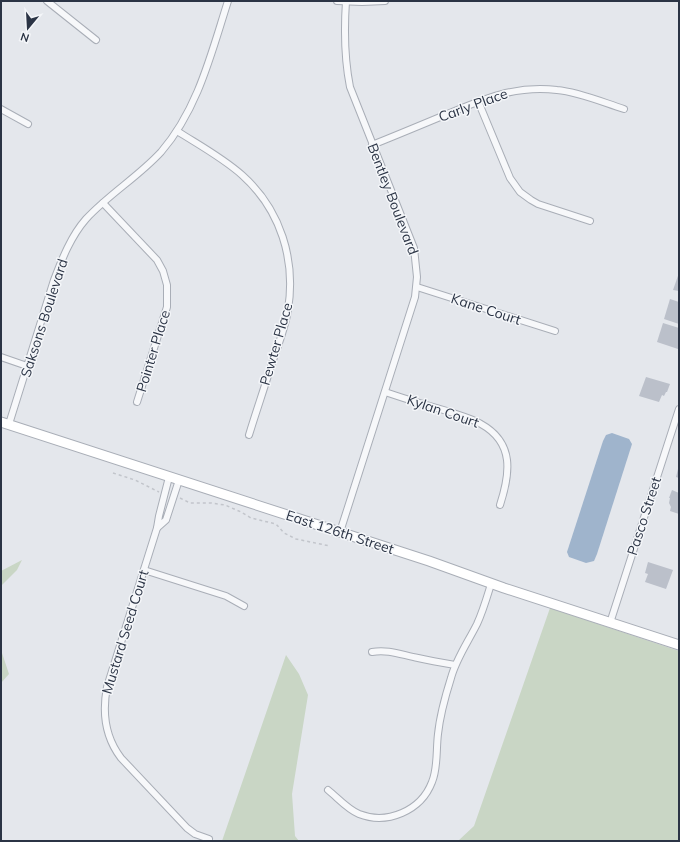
<svg xmlns="http://www.w3.org/2000/svg" width="680" height="842" font-family="Mulish,sans-serif">
<style>
.green{fill:#c9d6c5}
.water{fill:#9fb4cc}
.building{fill:#bbc0ca}
.lines{fill:none;stroke-linecap:round;stroke-linejoin:round}
.street-casing{stroke:#a9aeb7;stroke-width:8}
.secondary-casing{stroke:#a9aeb7;stroke-width:11}
.path{stroke:#c2c5cb;stroke-width:1.5;stroke-dasharray:3 3;stroke-linecap:butt}
.street{stroke:#f7f8fa;stroke-width:6}
.secondary{stroke:#fff;stroke-width:9}
.labels{text-anchor:middle;dominant-baseline:central;stroke-width:3;stroke-linejoin:round;paint-order:stroke}
.street-label{font-size:14px;fill:#2b3445;stroke:#f4f6f9}
</style>
<rect width="100%" height="100%" fill="#e4e7ec"/>
<g class="green">
<path d="M22 560 17 570 1 586V571Z"/>
<path d="M550 608 679 651V841H458L474 826Z"/>
<path d="M1 650 9 674 1 683Z"/>
<path d="M286 655 299 674 308 695 292 794 295 836 299 841H222Z"/>
</g>
<path class="water" d="M612 433 629 439 632 444 597 554 594 561 586 563 569 557 567 552 603 441 606 435Z"/>
<g class="building">
<path d="M679 273V291L673 290Z"/>
<path d="M670 299 679 302V324L664 319Z"/>
<path d="M663 323 679 328 678 349 657 342Z"/>
<path d="M646 377 670 384 667 392H666L664 396 662 395 659 402 639 396Z"/>
<path d="M679 465V478L676 477Z"/>
<path d="M672 490 679 493V514L670 511 671 507 669 503 670 498H669Z"/>
<path d="M648 562 673 570 666 589 645 582 648 574 645 573Z"/>
</g>
<g class="lines">
<g class="street-casing">
<g id="street">
<path d="M47 1 96 40"/>
<path d="M337 1 362 2 385 1"/>
<path d="M478 101 510 178 520 192 531 200 538 204 590 221"/>
<path d="M1 109 28 124"/>
<path d="M177 131C199 145 223 158 242 175 281 210 296 260 288 310 285 329 277 348 271 366 264 389 256 412 249 435"/>
<path d="M372 145C397 135 421 125 445 115 483 99 515 85 557 90 579 92 602 102 624 109"/>
<path d="M103 203 157 260 163 271 167 285V307L137 402"/>
<path d="M417 287 555 331"/>
<path d="M1 357 27 366"/>
<path d="M385 392C405 399 426 405 447 411 458 415 471 418 481 424 515 443 510 474 500 505"/>
<path d="M9 424 54 280C62 259 71 236 86 219 109 194 138 177 161 152 198 109 211 54 228 1"/>
<path d="M169 477 159 516 157 528 166 520 179 480"/>
<path d="M157 528 107 687C102 713 105 737 121 758L187 828 195 834 209 839"/>
<path d="M340 532 415 297 417 277 414 248 350 87C344 57 344 31 346 1"/>
<path d="M144 570 226 596 244 606"/>
<path d="M610 623 679 409"/>
<path d="M372 652C388 649 402 655 418 658 431 661 443 663 455 665"/>
<path d="M328 790C338 798 347 809 359 814 387 825 421 811 432 782 438 768 436 750 438 734 440 715 445 697 451 678 456 659 468 642 477 624 483 611 487 597 491 584"/>
</g>
</g>
<g class="secondary-casing">
<path id="secondary" d="M1 422 429 561 504 588 679 645"/>
</g>
<g class="path">
<path d="M113 473 135 480 159 492"/>
<path d="M180 498 190 503H211L225 505 241 512 251 518 276 524 284 533 296 539 330 546"/>
</g>
<use href="#street" class="street"/>
<use href="#secondary" class="secondary"/>
</g>
<g class="labels">
<g class="street-label">
<text transform="translate(473 105) rotate(-20)">Carly Place</text>
<text transform="translate(393 199) rotate(69)">Bentley Boulevard</text>
<text transform="translate(486 309) rotate(18)">Kane Court</text>
<text transform="translate(44 318) rotate(-72)">Saksons Boulevard</text>
<text transform="translate(276 344) rotate(-74)">Pewter Place</text>
<text transform="translate(153 351) rotate(-73)">Pointer Place</text>
<text transform="translate(443 411) rotate(19)">Kylan Court</text>
<text transform="translate(644 516) rotate(-72)">Pasco Street</text>
<text transform="translate(340 532) rotate(18)">East 126th Street</text>
<text transform="translate(125 632) rotate(-73)">Mustard Seed Court</text>
</g>
</g>
<rect width="680" height="842" fill="none" stroke="#2b3445" stroke-width="4"/>
<g transform="translate(28 28) rotate(198)" stroke="#f4f6f9" stroke-width="3" paint-order="stroke">
<path d="M0-3L7 15L0 10L-7 15Z" fill="#2b3445"/>
<text y="-6" font-size="11" font-weight="bold" text-anchor="middle" fill="#2b3445">N</text>
</g>
</svg>
